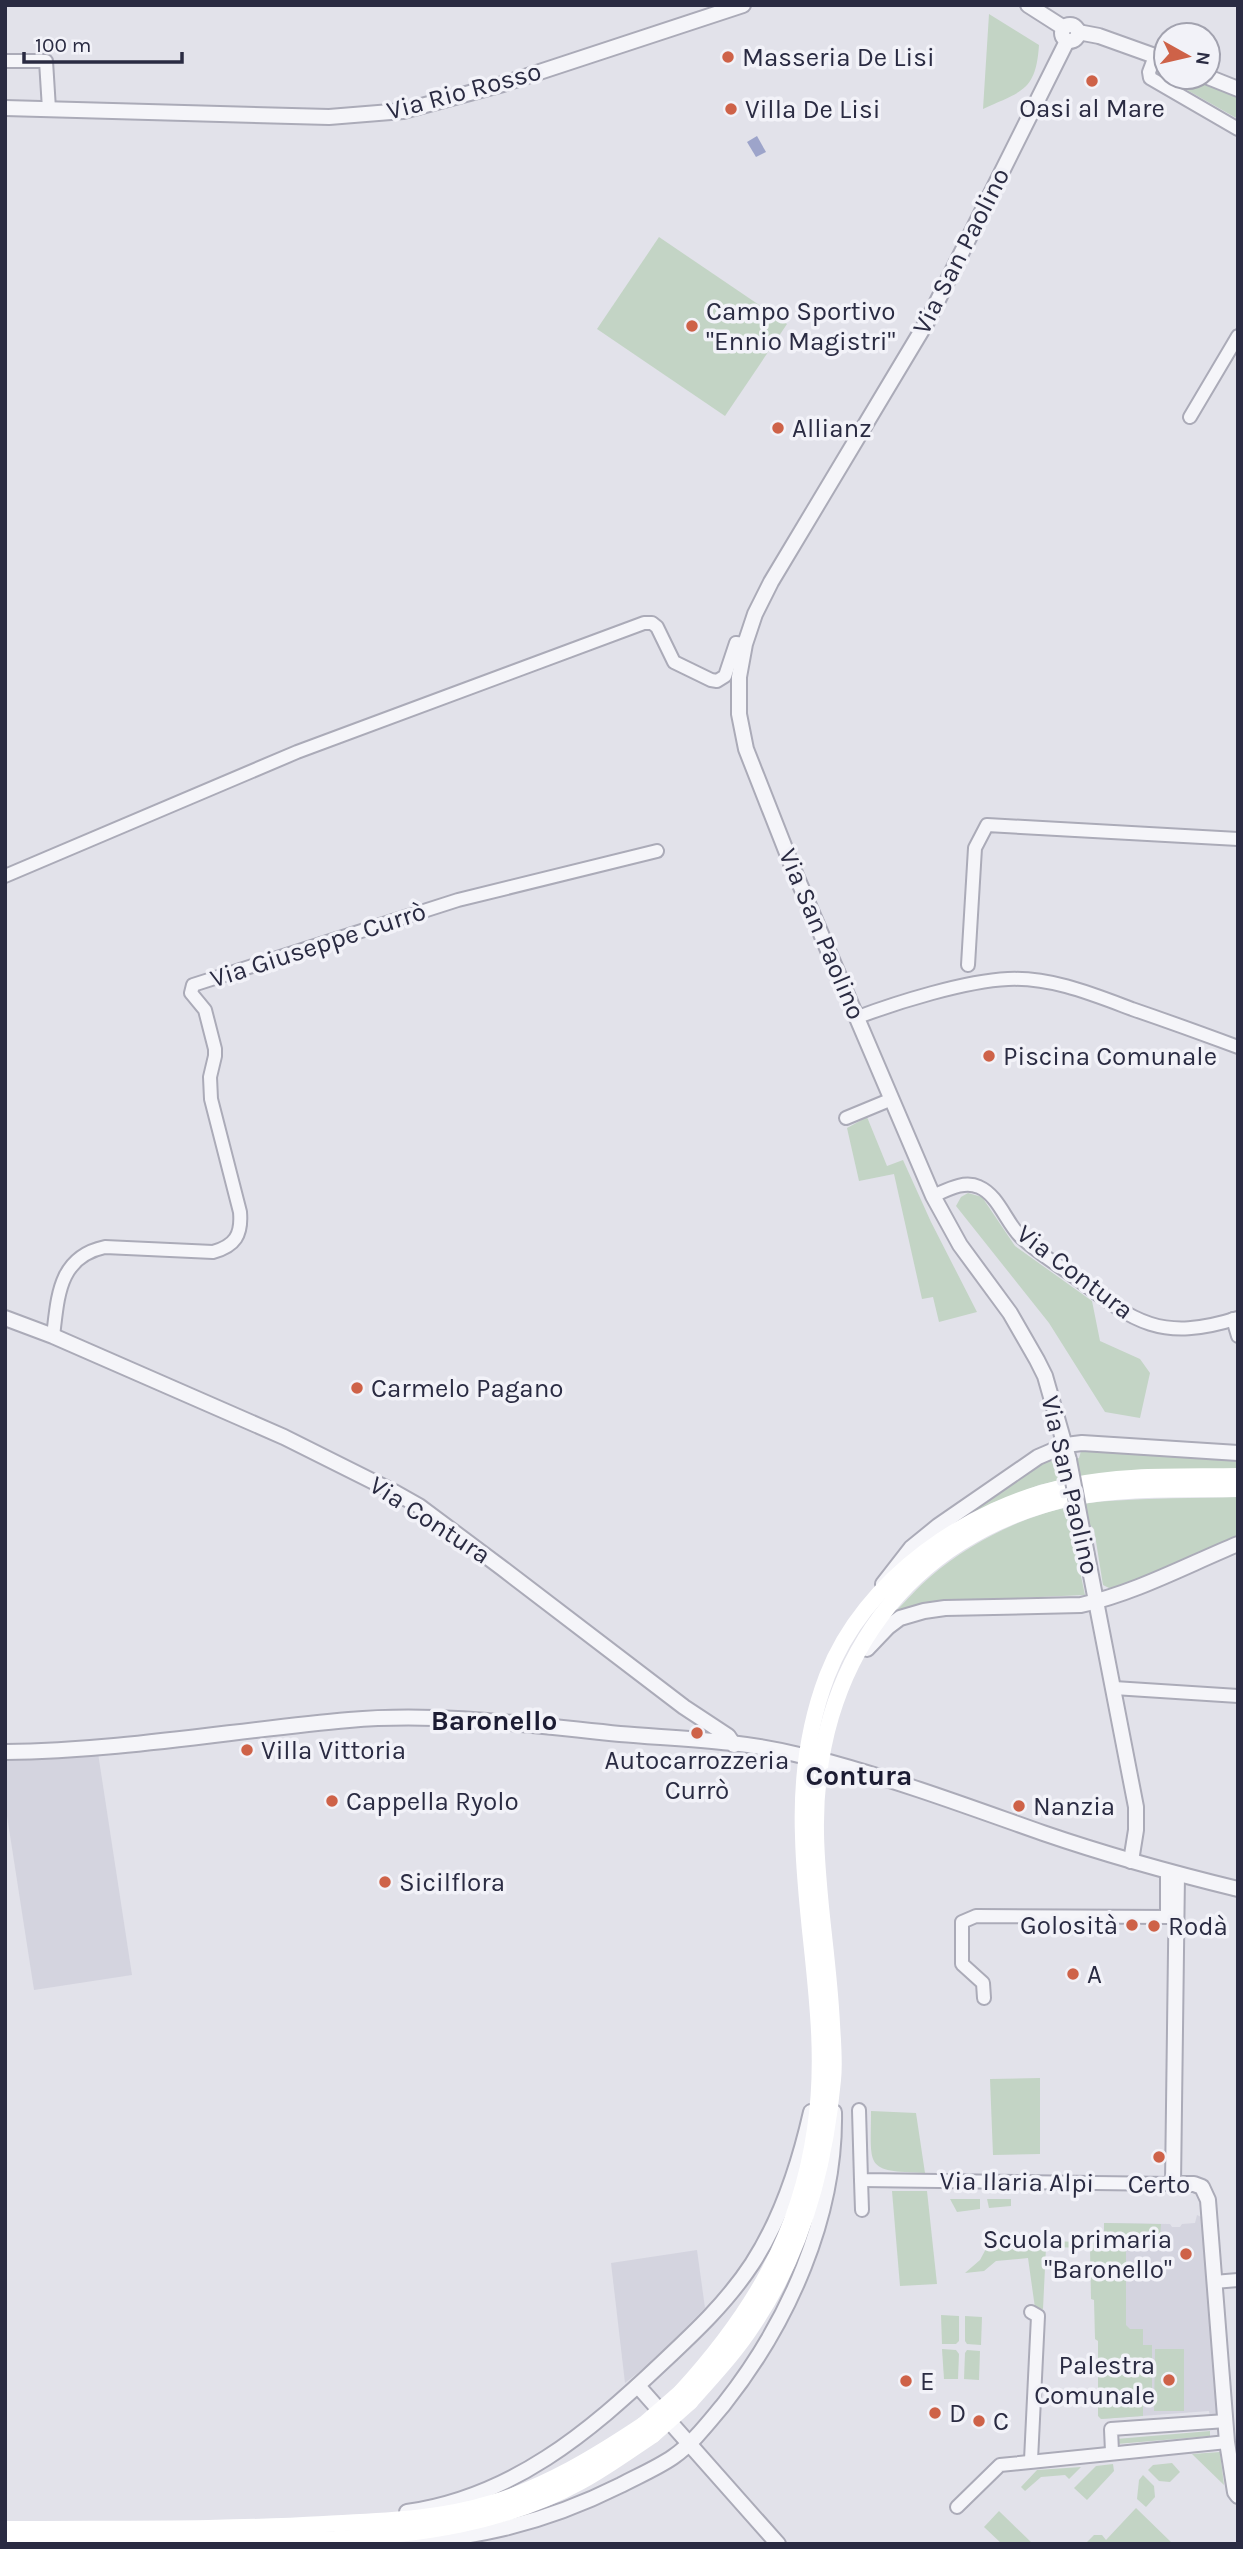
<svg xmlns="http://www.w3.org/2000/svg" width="1243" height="2549" font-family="Karla,sans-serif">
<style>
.built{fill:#d4d4df}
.green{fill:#c3d4c5}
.water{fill:#9da4ca}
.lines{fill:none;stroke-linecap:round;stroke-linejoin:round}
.minor-casing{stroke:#ababb8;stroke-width:16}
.tertiary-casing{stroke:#ababb8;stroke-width:18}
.minor{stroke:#f5f5f9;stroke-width:12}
.tertiary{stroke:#f5f5f9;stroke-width:14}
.secondary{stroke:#fff;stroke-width:16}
.tertiary-bridge-casing{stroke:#ababb8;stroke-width:18;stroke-linecap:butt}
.tertiary-bridge{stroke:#f5f5f9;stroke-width:14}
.secondary-bridge{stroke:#fff;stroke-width:16}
.poi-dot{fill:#ce6248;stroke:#f2f2f8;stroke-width:2.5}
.labels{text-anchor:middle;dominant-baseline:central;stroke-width:7;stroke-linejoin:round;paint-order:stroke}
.poi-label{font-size:26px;fill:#2a2b42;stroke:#f2f2f8;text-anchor:start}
.street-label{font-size:26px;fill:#2a2b42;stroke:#f2f2f8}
.neighbourhood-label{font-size:28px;font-weight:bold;fill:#1c1c33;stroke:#f2f2f8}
</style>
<rect width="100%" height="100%" fill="#e2e2ea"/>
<g class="built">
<path d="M98 1753 132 1975 34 1990 5 1803V1760Z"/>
<path d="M1197 2215 1201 2217 1217 2416 1210 2417 1209 2411 1101 2419 1104 2223 1170 2224 1172 2227H1180L1182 2224 1195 2223Z"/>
<path d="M697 2250 705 2308 655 2359 625 2383 611 2263Z"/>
</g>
<g class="green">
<path d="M989 14 1039 45C1036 92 1021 91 983 109Z"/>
<path d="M1160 65 1166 68V77H1189L1238 96V119L1157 73Z"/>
<path d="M659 237 787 324 725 416 597 329Z"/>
<path d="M867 1117 887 1166 903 1160 931 1222 977 1312 939 1322 933 1297 922 1299 894 1174 859 1181 847 1128Z"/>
<path d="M968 1193 982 1197 1015 1246 1092 1301 1100 1341 1140 1359 1150 1373 1140 1418 1105 1412 1049 1323 956 1206 961 1197Z"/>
<path d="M1091 1450 1238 1460V1470L1070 1478 1039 1485 990 1504 930 1537 1036 1463 1054 1457 1058 1463 1079 1458 1081 1451Z"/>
<path d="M1238 1497V1539L1113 1590 1103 1585 1094 1529 1091 1526 1073 1529 1072 1533 1085 1595 930 1602 896 1611C907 1600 918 1587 930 1577 979 1535 1045 1505 1109 1501 1152 1498 1195 1498 1238 1497Z"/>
<path d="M1040 2078V2154L993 2155 990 2079Z"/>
<path d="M871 2111 916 2113 925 2173C864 2171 871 2168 871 2111Z"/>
<path d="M892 2191H927L937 2284 900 2286Z"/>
<path d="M950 2199H980V2209L957 2212Z"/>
<path d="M987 2199H1011V2206L989 2208Z"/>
<path d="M1104 2223 1161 2224 1160 2239 1126 2240V2325L1130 2329H1143V2345H1152V2397L1143 2398V2416L1101 2419 1098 2416V2341L1095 2339 1094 2300 1091 2299 1090 2248 1046 2247 1043 2309 1035 2308 1028 2258 996 2261 984 2271 965 2273 980 2260 988 2245 1052 2241 1104 2243Z"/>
<path d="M941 2315 959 2316V2341L956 2344H942Z"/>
<path d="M965 2316 982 2317 981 2345 967 2344 965 2341Z"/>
<path d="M942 2349 956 2350 959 2354 958 2379H944Z"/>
<path d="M1155 2349H1184V2411H1154Z"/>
<path d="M967 2350 980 2351 979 2380 964 2379 965 2353Z"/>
<path d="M1210 2431V2436L1117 2444 1116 2439Z"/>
<path d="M1220 2452 1224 2485 1192 2454Z"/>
<path d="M1172 2463 1180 2472 1170 2482 1159 2481 1148 2470 1153 2465Z"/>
<path d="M1113 2464 1114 2471 1087 2500 1074 2488 1096 2466Z"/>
<path d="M1081 2467 1069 2479 1065 2475 1041 2477 1025 2491 1021 2487 1037 2470Z"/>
<path d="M1143 2475 1154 2486 1155 2497 1146 2507 1137 2499 1139 2480Z"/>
<path d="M1136 2508 1173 2544H1085L1094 2535H1102L1106 2540Z"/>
<path d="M999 2511 1033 2544H1002L984 2527Z"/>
</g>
<path class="water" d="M757 136 766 152 756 157 747 142Z"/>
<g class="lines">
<g class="minor-casing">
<g id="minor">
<path d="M1155 56 1149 72 1150 78 1238 129"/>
<path d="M5 61H46L49 109"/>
<path d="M1190 417 1238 336"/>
<path d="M5 876 297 752 644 623H652L657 627 674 662 711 680 717 681 725 676 736 643 745 644"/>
<path d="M968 965 975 848 987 825 1238 839"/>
<path d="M858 1017C898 1002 965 981 1008 979 1051 977 1092 994 1132 1009 1167 1021 1203 1034 1238 1047"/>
<path d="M846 1118 892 1099"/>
<path d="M933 1196C947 1190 964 1180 979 1187 998 1195 1006 1222 1020 1236 1035 1251 1055 1263 1072 1275 1133 1321 1159 1343 1238 1318"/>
<path d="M1233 1319 1238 1336"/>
<path d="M53 1336C58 1297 58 1257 105 1247L213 1252C235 1246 242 1235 240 1212L211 1099 210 1077 215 1056V1049L205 1010 191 993 193 985 458 900 657 851"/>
<path d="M1114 1688 1238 1696"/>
<path d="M1167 1917V1871"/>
<path d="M984 1998 983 1983 962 1964V1922L976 1916 1175 1917"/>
<path d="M859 2110 861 2180 1173 2184"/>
<path d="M861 2180 862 2210"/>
<path d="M1214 2282 1238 2280"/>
<path d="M1112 2452 1111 2429 1226 2421"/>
<path d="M1031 2460 1038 2316 1031 2312"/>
<path d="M957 2507 1000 2465 1227 2442"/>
</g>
</g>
<g class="tertiary-casing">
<g id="tertiary">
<path d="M1028 5 1064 28"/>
<circle cx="1070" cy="33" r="8"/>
<path d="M1078 32 1099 36 1166 60"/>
<path d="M1067 41 928 320 771 582 755 614 745 644 739 677V714L746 749 792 866 933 1196 960 1245 1010 1313 1037 1360 1045 1376 1069 1460"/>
<path d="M1208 77 1238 89"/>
<path d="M5 108 329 117 403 111 503 84 743 5"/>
<path d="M5 1318 53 1336 284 1437 396 1493 419 1506 502 1568 684 1707 728 1736 734 1745"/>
<path d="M1082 1529 1136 1807V1830L1131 1861"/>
<path d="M883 1584 911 1548 938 1526 1038 1457 1066 1445 1082 1443 1238 1453"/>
<path d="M867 1649 888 1627 900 1618 924 1611 945 1608 1081 1605C1135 1593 1187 1565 1238 1544"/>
<path d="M5 1752C121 1751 235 1730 349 1720 439 1712 530 1725 620 1734 679 1739 741 1740 799 1755"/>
<path d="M829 1762C902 1782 972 1808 1043 1833 1107 1855 1172 1873 1238 1889"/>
<path d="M1177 1874 1173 2184H1194L1202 2187 1208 2200 1227 2442 1235 2492 1238 2496"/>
<path d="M638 2386 778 2544"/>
<path d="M407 2512C512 2497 588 2433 663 2362 695 2332 727 2302 752 2264 782 2218 799 2165 811 2112"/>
<path d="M382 2544C471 2540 541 2525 621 2485 638 2476 657 2468 673 2457 693 2443 708 2423 724 2404 788 2323 836 2217 834 2112"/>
</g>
</g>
<use href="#minor" class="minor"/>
<use href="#tertiary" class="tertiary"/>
<g class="secondary">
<path d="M681 2392C752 2314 800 2235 815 2129 830 2030 805 1934 803 1836 801 1782 808 1726 827 1676 864 1579 970 1506 1069 1486 1124 1474 1182 1477 1238 1476"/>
<path d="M690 2402C712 2377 735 2353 753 2325 802 2252 825 2167 833 2080 835 2062 833 2043 832 2024 829 1960 817 1897 816 1833 813 1667 905 1535 1071 1498 1124 1487 1183 1490 1238 1489"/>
<path d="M5 2529C111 2528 218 2530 324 2524 381 2521 437 2520 492 2503 547 2486 595 2457 643 2425"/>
<path d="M5 2541 335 2539C418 2535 506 2523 580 2482 606 2468 629 2451 653 2435"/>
</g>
<g class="tertiary-bridge-casing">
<path id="tertiary-bridge" d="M1069 1460 1082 1529"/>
</g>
<use href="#tertiary-bridge" class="tertiary-bridge"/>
<g class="secondary-bridge">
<path d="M643 2425 681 2392"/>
<path d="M653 2435 690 2402"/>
</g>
</g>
<g class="poi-dot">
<circle cx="728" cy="57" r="7"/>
<circle cx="1092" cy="81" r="7"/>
<circle cx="731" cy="109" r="7"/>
<circle cx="692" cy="326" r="7"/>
<circle cx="778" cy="428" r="7"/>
<circle cx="989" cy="1056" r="7"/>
<circle cx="357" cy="1388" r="7"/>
<circle cx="697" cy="1733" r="7"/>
<circle cx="247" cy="1750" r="7"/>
<circle cx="332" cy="1801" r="7"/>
<circle cx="1019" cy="1806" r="7"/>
<circle cx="385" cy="1882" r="7"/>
<circle cx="1132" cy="1925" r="7"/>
<circle cx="1154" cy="1926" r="7"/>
<circle cx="1073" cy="1974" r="7"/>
<circle cx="1159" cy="2157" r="7"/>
<circle cx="1186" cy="2254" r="7"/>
<circle cx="1169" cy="2380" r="7"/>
<circle cx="906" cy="2381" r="7"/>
<circle cx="935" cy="2413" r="7"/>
<circle cx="979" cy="2421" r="7"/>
</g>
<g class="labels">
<g class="poi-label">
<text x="742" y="57">Masseria De Lisi</text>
<text x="1092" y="108" text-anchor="middle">Oasi al Mare</text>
<text x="745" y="109">Villa De Lisi</text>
<text x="706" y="311">Campo Sportivo<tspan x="706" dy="30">"Ennio Magistri"</tspan></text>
<text x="792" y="428">Allianz</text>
<text x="1003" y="1056">Piscina Comunale</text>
<text x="371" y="1388">Carmelo Pagano</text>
<text x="261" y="1750">Villa Vittoria</text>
<text x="697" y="1760" text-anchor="middle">Autocarrozzeria<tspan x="697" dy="30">Currò</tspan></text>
<text x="346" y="1801">Cappella Ryolo</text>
<text x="1033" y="1806">Nanzia</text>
<text x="399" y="1882">Sicilflora</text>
<text x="1118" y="1925" text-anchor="end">Golosità</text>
<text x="1168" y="1926">Rodà</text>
<text x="1087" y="1974">A</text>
<text x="1159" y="2184" text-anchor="middle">Certo</text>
<text x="1172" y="2239" text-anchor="end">Scuola primaria<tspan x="1172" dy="30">"Baronello"</tspan></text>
<text x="1155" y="2365" text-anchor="end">Palestra<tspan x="1155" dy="30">Comunale</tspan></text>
<text x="920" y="2381">E</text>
<text x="949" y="2413">D</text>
<text x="993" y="2421">C</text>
</g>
<g class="street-label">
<text transform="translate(464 91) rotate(-15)">Via Rio Rosso</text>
<text transform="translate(961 251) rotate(-63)">Via San Paolino</text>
<text transform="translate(822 934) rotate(67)">Via San Paolino</text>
<text transform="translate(318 945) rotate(-18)">Via Giuseppe Currò</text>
<text transform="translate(1075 1272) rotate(37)">Via Contura</text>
<text transform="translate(1070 1485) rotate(77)">Via San Paolino</text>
<text transform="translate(430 1520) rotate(33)">Via Contura</text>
<text transform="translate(1017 2182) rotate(1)">Via Ilaria Alpi</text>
</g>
<g class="neighbourhood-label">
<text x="494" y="1720">Baronello</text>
<text x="859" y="1775">Contura</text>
</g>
</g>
<rect width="1243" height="2549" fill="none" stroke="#2a2b42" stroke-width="14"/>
<g transform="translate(1187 56) rotate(98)"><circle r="33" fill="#f2f2f8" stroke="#a2a2af" stroke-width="2"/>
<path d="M0-5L12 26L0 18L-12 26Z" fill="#ce6248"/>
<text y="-10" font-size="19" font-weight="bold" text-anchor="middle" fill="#2a2b42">N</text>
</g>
<path d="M24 52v10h158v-10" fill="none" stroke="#2a2b42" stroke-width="3.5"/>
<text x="35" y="52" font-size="21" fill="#2a2b42" stroke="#f2f2f8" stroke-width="5" paint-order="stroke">100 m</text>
</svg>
